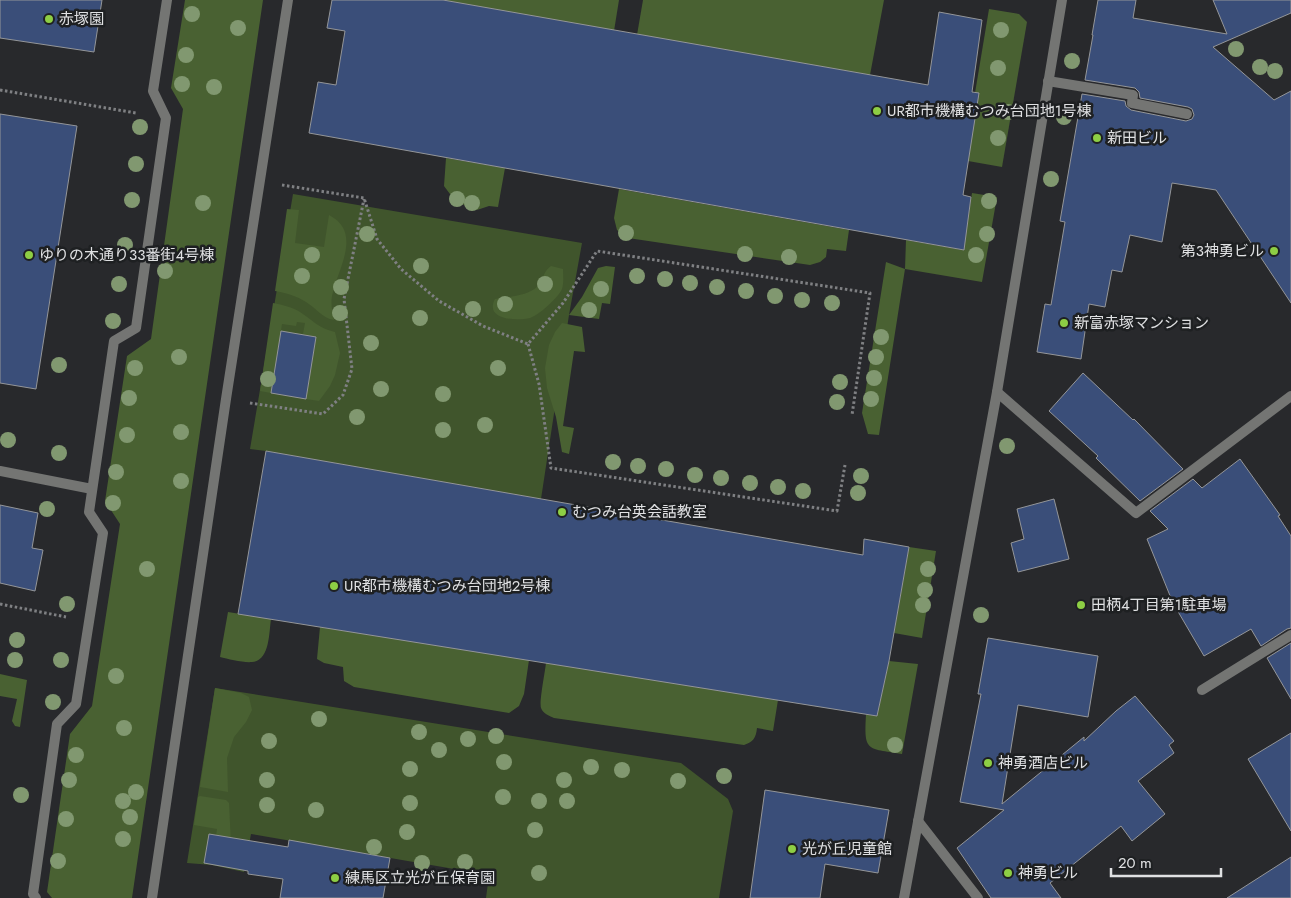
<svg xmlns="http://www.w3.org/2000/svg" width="1291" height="898" font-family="Jost,'Noto Sans JP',sans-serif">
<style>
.green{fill:#40552c}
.forest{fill:#496132}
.building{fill:#3a4e79;stroke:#949699}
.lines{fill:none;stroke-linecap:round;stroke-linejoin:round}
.path{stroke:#7f8083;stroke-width:3;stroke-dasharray:2.5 2.5;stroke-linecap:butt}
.service{stroke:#747573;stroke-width:10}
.minor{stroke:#747573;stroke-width:10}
.tree{fill:#819870}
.poi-dot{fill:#8dce44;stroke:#1e2022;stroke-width:2}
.labels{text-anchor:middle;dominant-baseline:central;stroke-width:5;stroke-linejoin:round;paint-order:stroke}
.poi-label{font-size:15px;fill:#e0e1e3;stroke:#1e2022;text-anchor:start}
</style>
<rect width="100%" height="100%" fill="#28292c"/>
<g class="green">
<path d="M293 194 582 243 569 315 541 499 266 451 250 449Z"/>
<path d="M215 688 681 763 728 799 733 811 719 898H486L489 875 251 834 244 872 212 865 187 863Z"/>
</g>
<g class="forest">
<path d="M185 0H263L132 898H52L47 892 70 734 92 706 120 524 105 501 127 356 151 339 183 109 171 88Z"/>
<path d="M443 0H619L614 31Z"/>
<path d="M643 0H884L870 75 637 35Z"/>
<path d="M989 9 1019 14 1027 22 1002 167 968 161 975 93Z"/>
<path d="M446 158 505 168 498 207 489 206 477 210 462 204 453 198 444 186Z"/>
<path d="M619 189 849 230 846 251 827 249 826 257 820 262 810 265 628 238 617 230 614 218Z"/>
<path d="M972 193 997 197 982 282 905 269 879 435 868 434 862 413 886 262 905 269 906 240 963 250Z"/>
<path d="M287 209 299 210 295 243 324 247 329 215C362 232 339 267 333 292 330 302 332 310 334 320 322 318 316 308 306 302 297 296 286 293 275 291Z"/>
<path d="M551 266 563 269C563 275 564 283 562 289 558 298 539 315 530 318 517 321 484 320 495 299 508 297 528 296 538 286 544 279 542 273 551 266Z"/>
<path d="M606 266 615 267 610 304 602 303 599 319 569 315 582 297 598 268Z"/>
<path d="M273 303C283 305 292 307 300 312 312 320 320 329 335 332L340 353 335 375 330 386 319 401 306 399 316 337 303 334 305 323 297 322 296 326 282 324 271 393 260 391Z"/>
<path d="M562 323 582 327 585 352 574 351 563 426 574 428 569 454 562 452 556 417 547 388 545 368 549 345 555 332Z"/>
<path d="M909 547 936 551 922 638 894 633Z"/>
<path d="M228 612 271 619C269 632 270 661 252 662 244 663 228 659 220 657Z"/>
<path d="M320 627 529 660 524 694 519 706 509 713 354 687 344 681 343 667 324 663 317 659Z"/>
<path d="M889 661 918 664 902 754C866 748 864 752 866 714L877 716Z"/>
<path d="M546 663 778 700 773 731 757 728C756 738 753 742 744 745L554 718C550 716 543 714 541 708 539 702 545 672 546 663Z"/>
<path d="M0 674 27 680 20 727 15 726 12 721 17 699 0 696Z"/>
<path d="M215 688 241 693 249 697 252 710 246 722 234 737 227 758 228 792 200 787Z"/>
<path d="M200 796 226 800 229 803 231 844 222 865H212L217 829 194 825 198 797Z"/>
</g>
<g class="building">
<path d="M0 0H102L94 52 0 38Z"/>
<path d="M332 0H443L928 85 939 12 982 20 972 92 979 93 963 195 971 197 964 250 309 133 318 82 336 85 345 31 327 28Z"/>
<path d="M1098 0H1136L1133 18 1227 34 1213 0H1291V13L1213 47 1274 100 1291 91V303L1216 190 1172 183 1162 242 1130 235 1122 272 1112 270 1105 307 1089 304 1081 359 1037 352 1045 304 1051 305 1065 222 1060 221 1082 94 1125 101 1126 106 1131 110 1186 121 1192 119 1194 115 1192 109 1188 107 1140 98 1139 92 1135 88 1085 80 1093 35H1092Z"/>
<path d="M0 114 77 126 36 389 0 383Z"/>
<path d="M281 331 316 337 306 399 271 393Z"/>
<path d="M1083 373 1133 420 1134 419 1183 469 1140 501 1096 458 1098 456 1049 411Z"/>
<path d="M266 451 863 555 864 539 909 547 889 661 877 716 238 614Z"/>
<path d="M1240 459 1280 515 1278 516 1291 536V628L1287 629 1261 646 1251 629 1204 656 1173 603 1147 539 1168 529 1150 511 1193 479 1202 488Z"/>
<path d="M1054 499 1069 559 1018 572 1011 543 1024 539 1017 509Z"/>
<path d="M0 505 38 513 32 548 43 550 35 591 0 583Z"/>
<path d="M988 638 1098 656 1088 717 1018 705 1002 804 1084 737V741L1116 711 1135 696 1174 741 1169 745 1174 753 1138 781 1165 814 1132 841 1121 826 1050 883 1061 898H991L957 848 1004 810 960 802 981 694H978Z"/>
<path d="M1291 643V699L1267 658Z"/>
<path d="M1291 733V831L1248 759Z"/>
<path d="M765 790 889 810 878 873 825 864 820 898H750Z"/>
<path d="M209 834 288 847 289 840 390 858 383 898H280L283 879 248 874V871L204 863Z"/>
<path d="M1291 857V898H1227Z"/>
</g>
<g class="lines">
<g class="path">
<path d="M0 90 136 113"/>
<path d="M282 185 364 198 377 239 401 269 439 301 483 326 528 344 563 303 597 251 870 293 852 415"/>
<path d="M528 344 539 384 551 468 837 511 845 465"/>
<path d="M250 403 323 414 343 395 352 369 344 299 364 199"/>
<path d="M0 604 66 617"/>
</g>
<g class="service">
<path d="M1048 81 1133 95 1132 103 1187 114"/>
<path d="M0 471 92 489"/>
<path d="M152 898 226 399 288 0"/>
</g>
<g class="minor">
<path d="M997 392 1136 513 1291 396"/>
<path d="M1202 690 1291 635"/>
<path d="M918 821 978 898"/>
<path d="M36 898 33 894 57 724 76 704 103 533 89 512 114 341 136 328 166 118 153 91 167 0"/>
<path d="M904 898 997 392 1062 0"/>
</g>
</g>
<g class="tree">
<circle cx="192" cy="14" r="8"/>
<circle cx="238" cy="28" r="8"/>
<circle cx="1001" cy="30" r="8"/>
<circle cx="1236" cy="49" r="8"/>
<circle cx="186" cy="55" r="8"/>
<circle cx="1072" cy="61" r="8"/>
<circle cx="1260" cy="67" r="8"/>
<circle cx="998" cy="68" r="8"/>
<circle cx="1275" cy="71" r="8"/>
<circle cx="182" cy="84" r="8"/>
<circle cx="214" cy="87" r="8"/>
<circle cx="1008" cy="112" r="8"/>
<circle cx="1064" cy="117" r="8"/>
<circle cx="140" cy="127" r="8"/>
<circle cx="998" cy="138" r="8"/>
<circle cx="136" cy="164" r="8"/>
<circle cx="1051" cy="179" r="8"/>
<circle cx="457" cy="199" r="8"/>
<circle cx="132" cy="200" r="8"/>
<circle cx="989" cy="201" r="8"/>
<circle cx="203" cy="203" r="8"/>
<circle cx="472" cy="203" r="8"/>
<circle cx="626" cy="233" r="8"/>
<circle cx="367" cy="234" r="8"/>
<circle cx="987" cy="234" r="8"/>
<circle cx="125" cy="245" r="8"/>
<circle cx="745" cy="254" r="8"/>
<circle cx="312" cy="255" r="8"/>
<circle cx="976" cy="255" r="8"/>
<circle cx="789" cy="257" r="8"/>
<circle cx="421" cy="266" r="8"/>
<circle cx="165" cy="271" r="8"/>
<circle cx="302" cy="276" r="8"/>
<circle cx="637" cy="276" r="8"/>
<circle cx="665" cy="279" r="8"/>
<circle cx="690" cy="283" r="8"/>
<circle cx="119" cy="284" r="8"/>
<circle cx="545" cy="284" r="8"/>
<circle cx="341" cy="287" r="8"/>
<circle cx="717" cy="287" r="8"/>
<circle cx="601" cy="289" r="8"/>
<circle cx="746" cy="291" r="8"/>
<circle cx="775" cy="296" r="8"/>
<circle cx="802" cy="300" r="8"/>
<circle cx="832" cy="303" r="8"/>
<circle cx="505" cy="304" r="8"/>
<circle cx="473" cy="309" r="8"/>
<circle cx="589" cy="310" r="8"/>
<circle cx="340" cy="313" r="8"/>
<circle cx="420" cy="318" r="8"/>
<circle cx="113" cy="321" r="8"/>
<circle cx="881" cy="337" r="8"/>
<circle cx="371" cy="343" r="8"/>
<circle cx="179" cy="357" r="8"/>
<circle cx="876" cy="357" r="8"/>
<circle cx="59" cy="365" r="8"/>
<circle cx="135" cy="368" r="8"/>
<circle cx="498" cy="368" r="8"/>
<circle cx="874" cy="378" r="8"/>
<circle cx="268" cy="379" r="8"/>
<circle cx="840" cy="382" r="8"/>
<circle cx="381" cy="389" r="8"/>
<circle cx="443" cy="394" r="8"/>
<circle cx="129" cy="398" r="8"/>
<circle cx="871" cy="399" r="8"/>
<circle cx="837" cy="402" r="8"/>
<circle cx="357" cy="417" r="8"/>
<circle cx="485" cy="425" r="8"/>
<circle cx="443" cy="430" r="8"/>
<circle cx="181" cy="432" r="8"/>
<circle cx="127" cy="435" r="8"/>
<circle cx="8" cy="440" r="8"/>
<circle cx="1007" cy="446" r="8"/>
<circle cx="59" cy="453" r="8"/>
<circle cx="613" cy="462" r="8"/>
<circle cx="638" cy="466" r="8"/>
<circle cx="666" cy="469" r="8"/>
<circle cx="116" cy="472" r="8"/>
<circle cx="695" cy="475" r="8"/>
<circle cx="861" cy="476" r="8"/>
<circle cx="721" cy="478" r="8"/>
<circle cx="181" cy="481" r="8"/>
<circle cx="750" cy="483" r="8"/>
<circle cx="778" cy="487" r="8"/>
<circle cx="803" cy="491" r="8"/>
<circle cx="858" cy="493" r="8"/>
<circle cx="113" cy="503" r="8"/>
<circle cx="47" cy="509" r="8"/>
<circle cx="147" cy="569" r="8"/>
<circle cx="928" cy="569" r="8"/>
<circle cx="925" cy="590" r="8"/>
<circle cx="67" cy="604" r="8"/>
<circle cx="923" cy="605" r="8"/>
<circle cx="981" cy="615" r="8"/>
<circle cx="17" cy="640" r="8"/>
<circle cx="15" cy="660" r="8"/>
<circle cx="61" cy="660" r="8"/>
<circle cx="116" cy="676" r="8"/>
<circle cx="53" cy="702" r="8"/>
<circle cx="319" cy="719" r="8"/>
<circle cx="124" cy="728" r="8"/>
<circle cx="419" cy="732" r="8"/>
<circle cx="496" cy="736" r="8"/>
<circle cx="468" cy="739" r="8"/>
<circle cx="269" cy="741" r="8"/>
<circle cx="895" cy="745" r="8"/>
<circle cx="439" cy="750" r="8"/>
<circle cx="76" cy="755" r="8"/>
<circle cx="504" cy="762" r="8"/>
<circle cx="591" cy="767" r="8"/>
<circle cx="410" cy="769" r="8"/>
<circle cx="622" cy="770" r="8"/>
<circle cx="724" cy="776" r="8"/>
<circle cx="69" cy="780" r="8"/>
<circle cx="267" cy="780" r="8"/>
<circle cx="564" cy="780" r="8"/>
<circle cx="678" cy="781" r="8"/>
<circle cx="136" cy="792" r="8"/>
<circle cx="21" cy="795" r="8"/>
<circle cx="503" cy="797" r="8"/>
<circle cx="123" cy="801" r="8"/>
<circle cx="539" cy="801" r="8"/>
<circle cx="567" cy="801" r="8"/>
<circle cx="410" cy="803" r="8"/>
<circle cx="267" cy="805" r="8"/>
<circle cx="316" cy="810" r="8"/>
<circle cx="130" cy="817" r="8"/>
<circle cx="66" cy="819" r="8"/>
<circle cx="535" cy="830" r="8"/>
<circle cx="407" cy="832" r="8"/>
<circle cx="123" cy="839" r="8"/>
<circle cx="374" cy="847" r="8"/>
<circle cx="58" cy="861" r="8"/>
<circle cx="465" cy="862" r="8"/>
<circle cx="422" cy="863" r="8"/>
<circle cx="539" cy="873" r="8"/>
</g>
<g class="poi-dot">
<circle cx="49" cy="19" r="5"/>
<circle cx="877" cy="111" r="5"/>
<circle cx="1097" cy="138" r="5"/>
<circle cx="1274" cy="251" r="5"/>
<circle cx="29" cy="255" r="5"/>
<circle cx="1064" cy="323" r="5"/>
<circle cx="562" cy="512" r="5"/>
<circle cx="334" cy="586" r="5"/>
<circle cx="1081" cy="605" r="5"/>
<circle cx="988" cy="763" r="5"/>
<circle cx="792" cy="849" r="5"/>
<circle cx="1008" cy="873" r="5"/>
<circle cx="335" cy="878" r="5"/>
</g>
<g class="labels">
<g class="poi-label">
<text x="59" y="19">赤塚園</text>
<text x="887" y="111">UR都市機構むつみ台団地1号棟</text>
<text x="1107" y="138">新田ビル</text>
<text x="1264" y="251" text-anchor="end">第3神勇ビル</text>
<text x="39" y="255">ゆりの木通り33番街4号棟</text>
<text x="1074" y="323">新富赤塚マンション</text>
<text x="572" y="512">むつみ台英会話教室</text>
<text x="344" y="586">UR都市機構むつみ台団地2号棟</text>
<text x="1091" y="605">田柄4丁目第1駐車場</text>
<text x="998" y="763">神勇酒店ビル</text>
<text x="802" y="849">光が丘児童館</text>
<text x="1018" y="873">神勇ビル</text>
<text x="345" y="878">練馬区立光が丘保育園</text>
</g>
</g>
<path d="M1111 868v8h110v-8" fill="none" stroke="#e0e1e3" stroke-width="2.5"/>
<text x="1118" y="868" font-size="15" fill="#e0e1e3" stroke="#1e2022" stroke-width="4" paint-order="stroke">20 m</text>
</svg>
